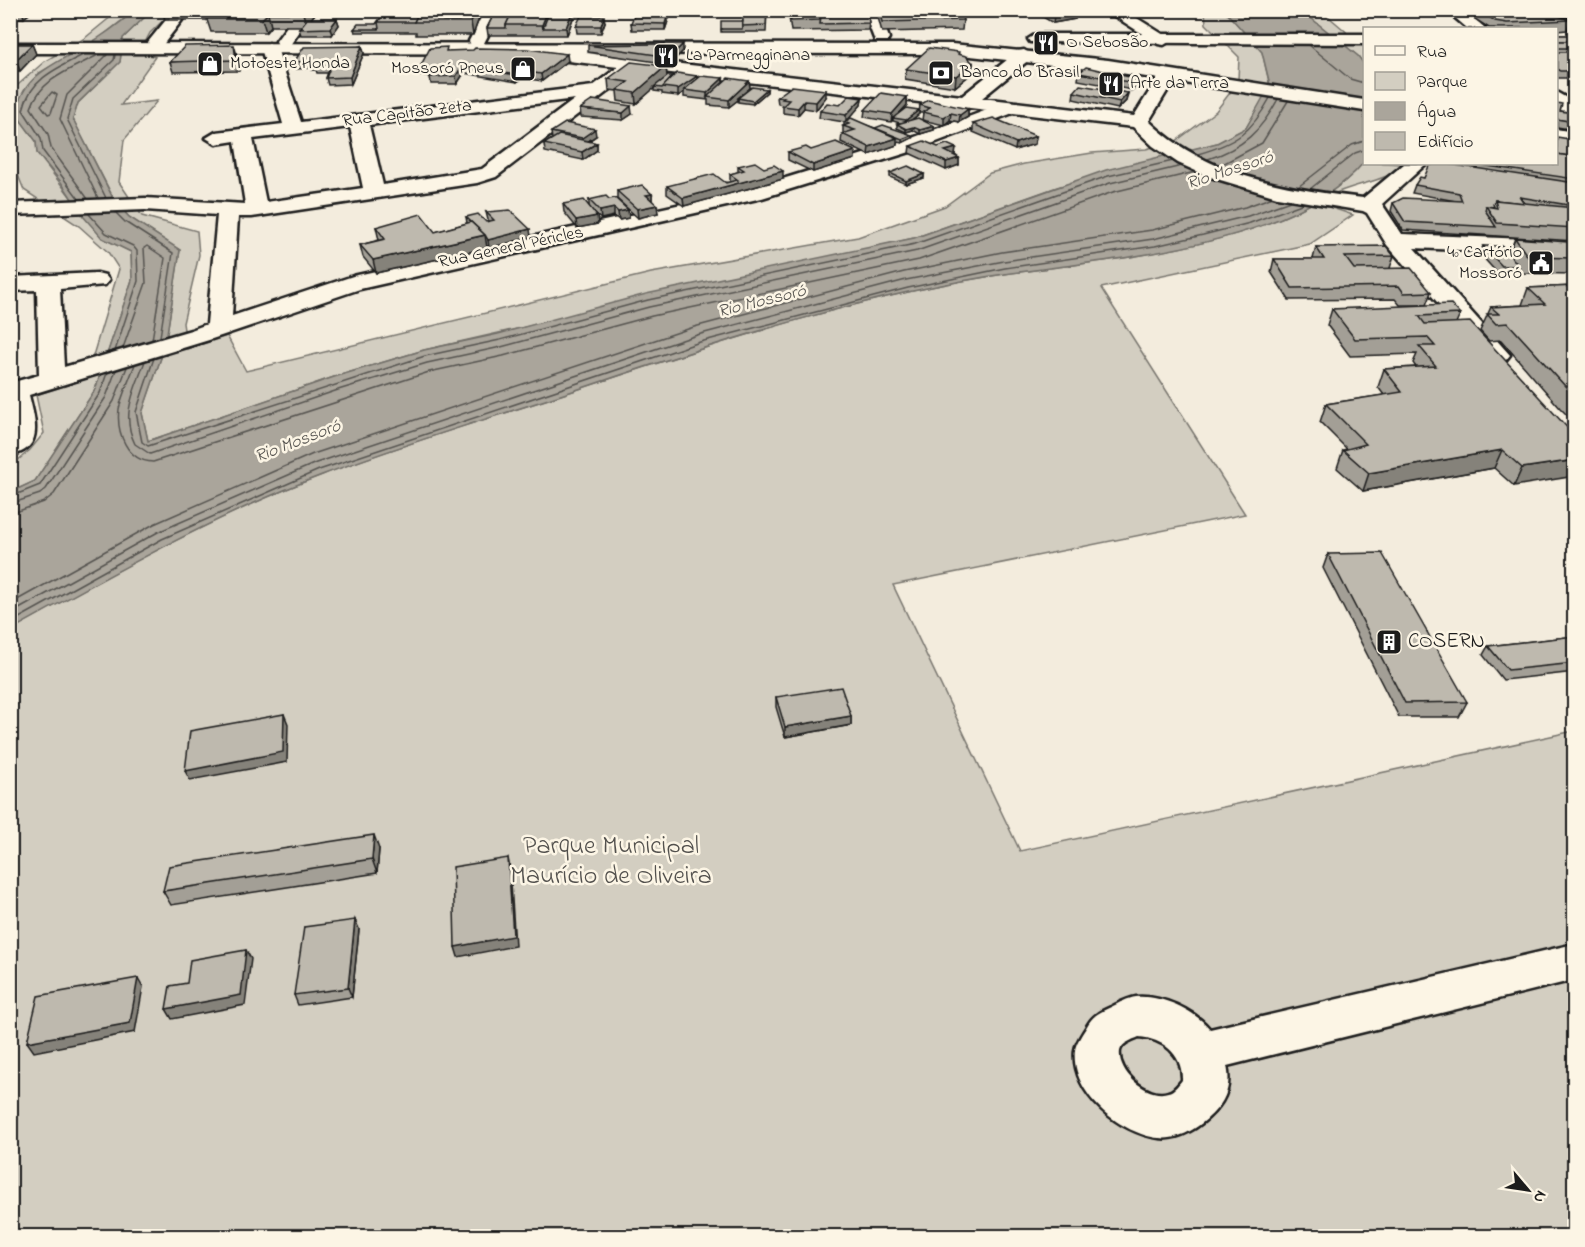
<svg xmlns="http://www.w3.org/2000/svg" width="1585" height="1247" font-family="'Indie Flower',sans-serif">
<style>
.green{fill:#d3cec1;stroke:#78756e;stroke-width:1.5}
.water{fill:#aaa59b;stroke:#716e68;stroke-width:1.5}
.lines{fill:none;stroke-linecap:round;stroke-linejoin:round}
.shore{stroke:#55534f;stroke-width:1.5}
.minor-casing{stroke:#1c1c1c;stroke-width:5}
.major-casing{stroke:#1c1c1c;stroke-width:5}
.minor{fill:#fcf5e5;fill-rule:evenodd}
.major{fill:#fcf5e5;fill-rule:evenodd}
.wall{fill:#a39f96;stroke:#1c1c1c;stroke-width:1.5;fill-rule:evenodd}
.shaded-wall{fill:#85827a;stroke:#1c1c1c;stroke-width:1.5}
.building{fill:#beb9ae;stroke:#1c1c1c;stroke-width:1.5}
.labels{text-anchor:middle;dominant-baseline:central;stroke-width:5;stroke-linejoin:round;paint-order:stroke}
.far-poi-label{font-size:18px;fill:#1c1c1c;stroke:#fcf5e5;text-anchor:start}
.far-street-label{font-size:18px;fill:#1c1c1c;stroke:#fcf5e5}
.far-water-label{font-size:18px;font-style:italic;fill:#55534f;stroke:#fcf5e5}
.poi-label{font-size:21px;fill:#1c1c1c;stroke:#fcf5e5;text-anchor:start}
.near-park-label{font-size:26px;fill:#53514e;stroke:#fcf5e5}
</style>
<rect width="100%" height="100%" fill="#f3ecdd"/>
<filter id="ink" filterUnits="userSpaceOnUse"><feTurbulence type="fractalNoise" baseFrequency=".0167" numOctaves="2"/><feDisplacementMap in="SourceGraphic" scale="12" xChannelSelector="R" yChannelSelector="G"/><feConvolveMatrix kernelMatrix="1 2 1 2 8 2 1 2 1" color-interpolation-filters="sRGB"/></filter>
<g filter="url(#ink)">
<g class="green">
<path d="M118 11H134L98 39 39 73 16 114 36 141 37 153 102 238 131 252 132 280 95 390 35 481 11 492V466L30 450 44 433 36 395 86 379 119 269 108 252 79 226 24 190 11 158V91L45 61 85 38Z"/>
<path d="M151 11H173L150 33 140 52 155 57 121 105 157 101 124 140 119 182 142 216 197 231 199 255 183 323 187 349 227 336 246 371 651 273 858 237 945 206 990 173 1024 164 1092 153 1146 149 1176 141 1216 111 1232 90 1265 96 1246 128 1217 143 1057 187 914 238 424 350 334 377 148 441 142 413 165 346 180 250 129 217 115 201 73 119 78 103 120 62 123 38Z"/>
<path d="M1205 11H1225L1262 52 1270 86 1238 80 1239 57 1206 24Z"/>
<path d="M1302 11H1322L1364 47V64L1358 56Z"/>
<path d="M1364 162 1405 164C1383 186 1342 182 1320 204L1353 215 1310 244 1101 288 1245 514 893 585 1020 851 1574 731V1236H11L10 630C112 574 213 516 322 475 410 441 502 415 591 385 725 340 871 293 1011 273 1114 259 1295 245 1364 162Z"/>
</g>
<path class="water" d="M134 11H151L123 38 120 62 78 103 73 119 115 202 129 217 180 250 165 346 142 413 148 441 334 377 424 350 498 334 646 294 914 238 1106 170 1217 143 1246 128 1270 85 1262 52 1225 11H1302L1358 56 1364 64V162C1295 245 1114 259 1011 273 871 293 725 340 591 385 502 415 410 441 322 475 213 516 112 574 11 630V492L35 481 95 390 132 280 131 252 102 238 83 216 61 182 37 153 36 141 16 114C21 75 56 64 85 46 103 36 119 24 134 11Z"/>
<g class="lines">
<g class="shore">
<path d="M1309 45 1350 79 1364 83"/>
<path d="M52 92 57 95 51 113 48 114 41 105Z"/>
<path d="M1198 154C1236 143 1251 133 1270 98"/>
<path d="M1208 159C1243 148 1261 131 1278 99"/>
<path d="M1221 165 1262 143 1288 101"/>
<path d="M1298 187 1352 145 1364 141"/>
<path d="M1310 189 1355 153 1364 150"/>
<path d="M98 198 60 119 67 95 107 55"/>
<path d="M106 198 67 119 73 99 114 60 115 55"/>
<path d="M79 199 43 151 41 138 23 110C30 79 57 68 83 55"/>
<path d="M88 199 51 148 48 134 31 108C41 78 72 69 98 55"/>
<path d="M116 213 125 222 173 253 160 337"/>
<path d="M89 214 106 233 133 246 137 251 138 281 115 351"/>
<path d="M123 348 146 283 144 248 147 246 165 258 152 340"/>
<path d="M154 358 136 412 142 442 148 446 425 356 500 340 648 300 915 244 1108 176 1173 161"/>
<path d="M145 361C135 390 120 414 135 444L150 454 338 390 427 363 501 347 649 307 917 251 1110 183 1182 166"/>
<path d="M135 364C130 379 122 394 119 409 116 433 127 461 153 462L429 372 503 356 652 316 919 260 1113 192 1195 172"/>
<path d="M10 497 40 485 100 393 107 373"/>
<path d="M10 504 40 494 46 489 106 397 116 370"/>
<path d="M10 514 44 502 54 494 114 401 127 367"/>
<path d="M10 604 154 524 313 454 694 327 904 272 1002 252 1152 230 1245 207 1273 197"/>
<path d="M10 614 158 532 316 463 697 335 906 280 1004 261 1153 239 1248 216 1290 201"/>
<path d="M10 623 162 539 319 470 700 342 908 288 1005 268 1155 246 1203 235 1250 223 1304 203"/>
</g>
<g class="minor-casing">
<g id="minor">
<path d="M174 10H190L162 46H150L148 42Z"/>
<path d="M299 10H315L290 45H278L276 41Z"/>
<path d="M485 10H501L483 45H471L469 41Z"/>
<path d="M863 10H879L889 38 887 41H875Z"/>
<path d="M1105 10H1124L1172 40 1164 45 1158 44Z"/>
<path d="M1446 10H1464L1485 28H1467Z"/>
<path d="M1524 10H1548L1574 20V30Z"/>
<path d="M269 43 277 48 301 122 593 86 618 67 518 55 516 51 524 46 962 96 1018 51 1024 50 1032 55 1030 59 982 98 1134 116 1162 71 1168 70 1177 75 1149 121C1207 177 1287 189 1363 198L1404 164H1426L1382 204 1402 234 1574 241V255L1414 248 1510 355 1506 360 1497 363 1488 360 1387 245 1367 213 1363 211 1277 197 1207 176 1178 163 1153 146 1133 127 1013 113 910 152 762 198 360 289 209 340 29 395C35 421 45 448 10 456V383L39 375 37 290 10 291V277L97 273 105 275 109 280 105 285 60 289 64 367 191 330 207 324 217 215 145 210 10 215V203L145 198 245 204 235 141 216 144 206 138 216 132 283 124 261 48ZM637 69 987 110 896 144 750 189 353 276 232 316 238 217H252L477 183 496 177ZM575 99 482 169 383 185 369 125ZM350 127 363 188 266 202 253 139Z"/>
<path d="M1556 92 1574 102V116L1567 115 1556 106Z"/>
<path d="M1574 944V980L1227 1066C1231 1084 1227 1098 1214 1112 1201 1126 1180 1141 1159 1138 1121 1134 1070 1093 1075 1050 1076 1042 1083 1033 1087 1026 1093 1015 1100 1012 1111 1007 1119 1003 1128 998 1136 997 1162 995 1194 1010 1210 1029ZM1139 1037C1163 1039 1183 1054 1182 1080 1178 1085 1174 1091 1168 1092 1148 1099 1117 1072 1120 1051 1122 1043 1132 1040 1139 1037Z"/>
</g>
</g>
<g class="major-casing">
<g id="major">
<path d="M1036 34H1364V44L1030 42 1028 39Z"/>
<path d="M10 43 952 44 1108 60 1364 100V111L1108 71 952 54 10 53Z"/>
<path d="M1556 129 1574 132V144L1556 141Z"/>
</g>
</g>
<use href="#minor" class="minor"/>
<use href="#major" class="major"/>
</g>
<g class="wall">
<path d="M10 10H34L24 18H10Z"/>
<path d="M162 10H318L311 19H337L339 25 332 35H301L299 29 302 26H271L266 32H211L207 20H165Z"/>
<path d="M386 10H482L473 35H416V32H355L354 29 376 24Z"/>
<path d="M496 10H576L567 35H488L487 28Z"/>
<path d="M767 10 766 32H721V29L743 21Z"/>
<path d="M788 10H867L869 23 868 30 791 31ZM821 13H831V16L821 19Z"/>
<path d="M876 10H959L963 20 962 30 882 32Z"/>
<path d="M1031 10H1073L1076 13 1075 19 1053 23Z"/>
<path d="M1461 10H1542L1570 20 1567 30 1557 31V28H1489Z"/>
<path d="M1546 10H1575V20Z"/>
<path d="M670 15 665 30H632L631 23Z"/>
<path d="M605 22 601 33H577L576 26Z"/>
<rect x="1557" y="35" width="18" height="43"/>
<path d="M10 44H32L36 54 20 71H10Z"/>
<path d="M588 45 683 51 670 64 588 52Z"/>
<path d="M362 46 364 53 351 84 328 85 326 78 328 73H317L316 70H312V68L296 69 294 62Z"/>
<path d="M448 51 568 61 542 81 523 78 517 82 464 73 457 84H431L430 77 431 76H420L419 69Z"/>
<path d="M237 55 239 71 173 72 170 62Z"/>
<path d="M973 63 972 73 955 87 905 79 906 69Z"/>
<path d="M666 66 667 77 697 76V79L723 78V83L749 81 750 88 767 89V92L753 104 738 102V100L729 107 708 105V100L684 97V92L678 96 662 94V92L654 91V88L636 104 618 101 617 91 609 90 608 79Z"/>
<path d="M1079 73 1138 79 1136 86 1132 90 1078 80Z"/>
<path d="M1571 80H1575V92L1568 87Z"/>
<path d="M1074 92 1128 93 1126 101 1118 109 1073 99Z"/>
<path d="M777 97H826L816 110 804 108 798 115 783 113V107L782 106V105L778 104Z"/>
<path d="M907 97V105L899 113 919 110V114L912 120 934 126V130L920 134 913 130 906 132 897 128V124L900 123 893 121V120L891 122 864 117 865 110Z"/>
<path d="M862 98 861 105 848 119 875 128 912 138 902 143 897 142V145L868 155 841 142 842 134H843V126H844V122L819 118 820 111Z"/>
<path d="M1557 103 1560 111 1575 113V130L1557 127Z"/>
<path d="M920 105 968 109V117L959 122 950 120 944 125 922 120 923 113H919Z"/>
<path d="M580 109 632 114 623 120 581 117Z"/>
<path d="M973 124 1036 136 1035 144 1015 150 973 132Z"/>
<path d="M551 132 596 136 589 141 597 143V150L583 160 545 152 544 144 552 139Z"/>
<path d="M1575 140V241L1403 230 1391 211 1393 203 1456 201 1412 193 1415 185 1424 178 1434 164H1557Z"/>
<path d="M910 146 955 155 959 158V165L946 170 909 153Z"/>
<path d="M811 150 855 159 813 172 788 160V152Z"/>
<path d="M738 166 764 168 783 179 684 206 667 194V186L730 182V174L738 172Z"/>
<path d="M890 173 924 174V178L906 184 890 177Z"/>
<path d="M617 191 652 194V200L658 213 638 218 617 199Z"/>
<path d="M609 199 628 210 629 218 619 220 614 216 601 219 597 216 598 224 577 228 564 212 563 204 589 207V200Z"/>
<path d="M486 212 531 237 489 248 486 245 487 248 376 273 363 257 360 245 379 240 376 227 435 232 467 223 466 217 486 222 489 221 488 220Z"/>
<path d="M1515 238 1575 246V274L1521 273 1518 268 1515 274 1499 275 1480 254 1483 246 1509 254Z"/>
<path d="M1316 247 1394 256 1390 268 1431 292 1426 305H1400L1395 299 1289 300 1271 272 1274 259H1313Z"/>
<path d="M1575 286V423L1560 408 1501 340 1489 341 1480 331 1491 307 1522 305 1528 288Z"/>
<path d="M1332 309 1460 314 1456 323 1575 436 1514 486 1494 468 1363 491 1337 468 1343 450 1347 449 1320 422 1326 404 1384 395 1378 387 1384 369 1416 367 1413 363 1417 354 1350 356 1327 325Z"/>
<path d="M1328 554 1467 702 1459 717H1399L1323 568Z"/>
<path d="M1575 636V672L1503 680 1483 655 1488 646Z"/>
<path d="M776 697 851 716V725L785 737 776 707Z"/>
<path d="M379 849 377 873 171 905 163 891Z"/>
<path d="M355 920 359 929 352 997 298 1005 294 995Z"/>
</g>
<g class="shaded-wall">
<path d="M22 10H34L24 18Z"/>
<path d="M304 10H318L306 25 303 13Z"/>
<path d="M475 10H482L473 35 471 22Z"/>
<path d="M548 10H552L543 28 542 25Z"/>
<path d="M573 10H576L567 35 566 28Z"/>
<path d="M669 10 670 15 665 30V24Z"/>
<path d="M268 13 271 26 266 32 262 19Z"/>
<path d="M1076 13 1075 19 1053 23 1054 16Z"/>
<path d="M604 16 605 22 601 33V26Z"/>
<path d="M337 19 339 25 332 35 330 28Z"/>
<path d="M32 44 36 54 20 71 16 60Z"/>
<path d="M683 44V51L670 64V57Z"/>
<path d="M234 45 237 55 239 71 236 60Z"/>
<path d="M362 46 364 53 351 84 350 77Z"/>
<path d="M567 54 568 61 542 81 541 74Z"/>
<path d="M973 63 972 73 955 87 956 76Z"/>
<path d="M462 66 464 73 457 84 456 76Z"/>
<path d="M666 66 667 77 636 104 635 93Z"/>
<path d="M522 71 523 78 517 82 516 75Z"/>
<path d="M697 76V83L684 90V92L678 96V89Z"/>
<path d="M723 78V86L707 97V100V93Z"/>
<path d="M1138 79 1136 86 1132 90 1134 83Z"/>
<path d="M749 81 750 88 738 98V100L729 107V100Z"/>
<path d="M767 89V92L753 104V101Z"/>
<path d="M826 90V97L816 110V102Z"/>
<path d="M1128 93 1126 101 1118 109 1120 102Z"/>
<path d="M907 97V105L895 118H893L891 122 892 114Z"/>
<path d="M862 98 861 105 846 122V115Z"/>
<path d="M804 101V108L798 115V108Z"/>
<path d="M631 106 632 114 623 120V113Z"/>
<path d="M968 109V117L959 122 960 115Z"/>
<path d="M919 110V114L906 124V120Z"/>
<path d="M951 113 950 120 944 125V117Z"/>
<path d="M934 126V130L920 134V130Z"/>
<path d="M913 127V130L906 132V129Z"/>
<path d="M595 129 596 136 582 145V138Z"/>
<path d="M912 135V138L902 143V139Z"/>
<path d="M1036 136 1035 144 1015 150 1016 143Z"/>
<path d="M897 138V145L868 155 869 147Z"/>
<path d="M597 143V150L583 160 582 152Z"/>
<path d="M956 148 955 155 945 159V151Z"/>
<path d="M855 151V159L813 172V165Z"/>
<path d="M959 158V165L946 170V162Z"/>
<path d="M783 171V179L684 206 683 198Z"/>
<path d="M924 174V178L906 184V181Z"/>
<path d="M652 194V202L646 195Z"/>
<path d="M657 205 658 213 638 218 637 209Z"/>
<path d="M614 208V216L601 219 600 211Z"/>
<path d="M628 210 629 218 619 220 618 212Z"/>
<path d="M597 216 598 224 577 228 576 220Z"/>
<path d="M530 229 531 237 489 248 488 240Z"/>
<path d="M485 235 487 248 376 273 373 260Z"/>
<path d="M1502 450 1494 468 1363 491 1369 473Z"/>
<path d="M1575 460V476L1514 486 1522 468Z"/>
<path d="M284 714 288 724 287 762 190 780 185 771Z"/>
<path d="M851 716V725L785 737V727Z"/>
<path d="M374 835 379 849 377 873 372 859Z"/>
<path d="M508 858 510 868 515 946 458 957 455 947Z"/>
<path d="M355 920 359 929 352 997 348 988Z"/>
<path d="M246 950 251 959 245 1005 172 1019 166 1009Z"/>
<path d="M138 978 143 987 135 1032 34 1052 27 1042Z"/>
</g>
<g class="building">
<path d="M214 10H304L303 13H268L262 19H207Z"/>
<path d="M386 10H420L414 22H415H378Z"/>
<path d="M420 10H475L471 22H414Z"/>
<path d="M496 10H513L506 25V28H487Z"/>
<path d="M513 10H548L542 25H506Z"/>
<path d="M550 10H573L566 28H543Z"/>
<path d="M636 10H669L665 24 631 23Z"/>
<path d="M744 10H767L766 25 742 26Z"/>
<path d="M789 10H821L820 20 791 21Z"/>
<path d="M832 10H867L869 23 820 24 821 16H831Z"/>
<path d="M879 10H959L963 20 882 22Z"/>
<path d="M1044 10H1073L1076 13 1054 16Z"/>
<path d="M1479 10H1542L1570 20 1507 23 1495 21Z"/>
<path d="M581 16H604L601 26H576Z"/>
<path d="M307 19H337L330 28 299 29Z"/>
<path d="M380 19 378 22 379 29H354L358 24H376Z"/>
<path d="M721 21H743L742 29H721Z"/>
<rect x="1557" y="35" width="18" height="6"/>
<rect x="1557" y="41" width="18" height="7"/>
<path d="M10 44H32L16 60 10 61Z"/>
<path d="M658 44H683L670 57 588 45Z"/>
<path d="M234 45 236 60 170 62 185 46Z"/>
<path d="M362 46 350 77 326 78 331 65 315 66 317 63H311L313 61 294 62 304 47Z"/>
<path d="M447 47 446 51 473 50 475 48 527 49 567 54 541 74 522 71 516 75 462 66 456 76 430 77 437 68 419 69 430 48Z"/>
<path d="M929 48 959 52 958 54 966 56 973 63 956 76 906 69Z"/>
<path d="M1557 52H1575V71H1560L1557 69Z"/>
<path d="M631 62 666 66 635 93 617 90 628 82 608 79Z"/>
<path d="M1086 67 1138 79 1134 83 1079 73Z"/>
<path d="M677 73 697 76 678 89 662 87Z"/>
<path d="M668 76H673L662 88 654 87Z"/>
<path d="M701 76 723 78 707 93 684 90Z"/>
<path d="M728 78 749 81 729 100 707 97Z"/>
<path d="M1080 85 1128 93 1120 102 1074 92Z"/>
<path d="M792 86 826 90 816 102 804 101 798 108 783 106 789 100 782 99 784 97H777Z"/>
<path d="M752 87 767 89 753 101 738 98Z"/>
<path d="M881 93 907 97 892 114 865 110Z"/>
<path d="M849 96 862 98 846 115 820 111 827 103 840 105Z"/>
<path d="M593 100 631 106 623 113 580 109Z"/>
<path d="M928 100 968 109 960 115 951 113 944 117 923 112 930 108 920 105Z"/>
<path d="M1557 103 1562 104 1560 111 1575 113V122L1557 119Z"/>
<path d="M906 108 919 110 906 120 893 118Z"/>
<path d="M851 118 897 138 869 147 842 134 855 130 843 126 849 124 844 122Z"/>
<path d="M918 118 934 126 920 130 913 127 906 129 897 124Z"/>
<path d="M993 118 1036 136 1016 143 973 124Z"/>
<path d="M565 123 595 129 582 138 551 132Z"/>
<path d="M883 125 912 135 902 139 875 128Z"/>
<path d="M559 135 597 143 582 152 544 144Z"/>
<path d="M1557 137 1575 140V157L1557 154Z"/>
<path d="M924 141 938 147 947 144 956 148 945 151 959 158 946 162 910 146Z"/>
<path d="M836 142 855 151 813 165 788 152 806 147 811 150Z"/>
<path d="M1557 154 1575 157V179L1474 164H1557Z"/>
<path d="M755 162 764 168 774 165 783 171 683 198 667 186 714 174 726 183 738 180 730 174 744 170 738 166Z"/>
<path d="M1434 164H1448L1575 183V206L1520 197 1524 203 1495 200 1493 204 1494 207 1486 206 1485 210 1496 227 1405 222 1393 203 1403 198 1462 201 1459 193 1415 185 1420 177 1424 178 1429 166Z"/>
<path d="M908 166 924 174 906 181 890 173Z"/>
<path d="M642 185 652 194 646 195 657 205 637 209 617 191Z"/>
<path d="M606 196 609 199 615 198 628 210 618 212 614 208 600 211 589 200Z"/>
<path d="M584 200 597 216 576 220 563 204Z"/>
<path d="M1495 200 1575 208V228L1497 223 1486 206 1497 208Z"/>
<path d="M510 210 530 229 488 240 485 235 466 217 478 214 486 222 494 220 486 212Z"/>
<path d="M421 214 435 232 471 222 485 235 373 260 360 245 385 239 376 227Z"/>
<path d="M1515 238 1568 242 1575 246V258L1528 257Z"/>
<path d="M1386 246 1394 256 1345 257 1354 269 1411 268 1431 292 1404 293 1399 286 1292 288 1274 259H1324L1316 247Z"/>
<path d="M1483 246H1502L1519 266H1502Z"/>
<path d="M1575 286V397L1508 323 1496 324 1487 314H1499L1491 307 1545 304 1528 288Z"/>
<path d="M1451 304 1460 314 1419 316 1425 324 1470 322 1575 436V460L1522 468 1502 450 1369 473 1343 450 1366 444 1326 404 1402 392 1384 369 1436 366 1419 346H1435L1427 337 1355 339 1332 309Z"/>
<path d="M1382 553 1467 702 1405 703 1328 554Z"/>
<path d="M1575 636V663L1508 670 1488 646Z"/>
<path d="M841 687 851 716 785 727 776 697Z"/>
<path d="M284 714 283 752 185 771 190 731Z"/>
<path d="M374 835 372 859 163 891 169 866Z"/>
<path d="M508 858 513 936 455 947 453 867Z"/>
<path d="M355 920 348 988 294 995 304 927Z"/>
<path d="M246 950 241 995 166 1009 170 986 187 983 190 960Z"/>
<path d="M138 978 130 1023 27 1042 38 996Z"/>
</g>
</g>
<defs>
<g id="restaurant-square" transform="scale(1.35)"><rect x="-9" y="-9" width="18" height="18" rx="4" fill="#1c1c1c" stroke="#fcf5e5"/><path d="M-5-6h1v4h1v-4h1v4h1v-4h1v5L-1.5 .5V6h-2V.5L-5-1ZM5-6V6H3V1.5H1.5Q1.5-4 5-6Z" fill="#fff"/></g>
<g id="shop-square" transform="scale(1.35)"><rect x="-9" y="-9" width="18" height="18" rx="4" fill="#1c1c1c" stroke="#fcf5e5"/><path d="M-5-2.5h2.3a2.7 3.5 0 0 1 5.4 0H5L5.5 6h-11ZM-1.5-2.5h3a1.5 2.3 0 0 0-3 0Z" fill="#fff"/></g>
<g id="bank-square" transform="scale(1.35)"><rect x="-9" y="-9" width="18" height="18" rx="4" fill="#1c1c1c" stroke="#fcf5e5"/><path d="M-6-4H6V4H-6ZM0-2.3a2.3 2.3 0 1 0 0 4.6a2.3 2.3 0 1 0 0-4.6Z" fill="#fff"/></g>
<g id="civic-square" transform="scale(1.35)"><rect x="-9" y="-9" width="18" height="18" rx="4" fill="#1c1c1c" stroke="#fcf5e5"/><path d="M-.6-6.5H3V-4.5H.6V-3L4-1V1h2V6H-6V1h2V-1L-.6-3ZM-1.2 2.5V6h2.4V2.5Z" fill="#fff"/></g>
<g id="building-square" transform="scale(1.35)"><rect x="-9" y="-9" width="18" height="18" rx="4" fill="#1c1c1c" stroke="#fcf5e5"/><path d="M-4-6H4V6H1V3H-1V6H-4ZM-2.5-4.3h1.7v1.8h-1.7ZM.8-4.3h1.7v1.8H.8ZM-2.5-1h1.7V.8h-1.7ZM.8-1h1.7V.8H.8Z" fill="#fff"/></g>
</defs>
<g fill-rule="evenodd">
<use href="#restaurant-square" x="1046" y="43"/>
<use href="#restaurant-square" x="666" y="56"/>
<use href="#shop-square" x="210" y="64"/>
<use href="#shop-square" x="523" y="69"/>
<use href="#bank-square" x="941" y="73"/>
<use href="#restaurant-square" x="1111" y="84"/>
<use href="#civic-square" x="1541" y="263"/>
<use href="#building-square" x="1389" y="642"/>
</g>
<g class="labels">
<g class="far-poi-label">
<text x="1066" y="43">O Sebosão</text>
<text x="686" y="56">La Parmegginana</text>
<text x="230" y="64">Motoeste Honda</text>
<text x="504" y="69" text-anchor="end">Mossoró Pneus</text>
<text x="960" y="73">Banco do Brasil</text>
<text x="1130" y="84">Arte da Terra</text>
<text x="1522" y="253" text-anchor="end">4º Cartório<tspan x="1522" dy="21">Mossoró</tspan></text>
</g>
<g class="far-street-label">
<text transform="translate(407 114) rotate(-7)">Rua Capitão Zeta</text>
<text transform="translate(511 248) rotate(-12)">Rua General Péricles</text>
</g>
<g class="far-water-label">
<text transform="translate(1230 171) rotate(-18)">Rio Mossoró</text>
<text transform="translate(762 302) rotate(-14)">Rio Mossoró</text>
<text transform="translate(298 442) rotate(-21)">Rio Mossoró</text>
</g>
<g class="poi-label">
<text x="1408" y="642">COSERN</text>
</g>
<g class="near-park-label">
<text x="611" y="847">Parque Municipal<tspan x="611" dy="30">Maurício de Oliveira</tspan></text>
</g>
</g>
<rect width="1585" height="1247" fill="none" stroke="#fcf5e5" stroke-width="36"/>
<rect x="18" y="18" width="1549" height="1211" fill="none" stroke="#1c1c1c" stroke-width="2" filter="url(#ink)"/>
<rect x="1363" y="27" width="195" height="138" fill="#fcf5e5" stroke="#a29e95" stroke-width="1.5"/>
<rect x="1375" y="46" width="30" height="9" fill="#fcf5e5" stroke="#a29e95" stroke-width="1.5"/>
<text x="1417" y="57" font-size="18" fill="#1c1c1c">Rua</text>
<rect x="1375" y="72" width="30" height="18" fill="#d3cec1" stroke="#a29e95" stroke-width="1.5"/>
<text x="1417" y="87" font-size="18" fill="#1c1c1c">Parque</text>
<rect x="1375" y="102" width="30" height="18" fill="#aaa59b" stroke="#a29e95" stroke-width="1.5"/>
<text x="1417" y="117" font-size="18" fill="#1c1c1c">Água</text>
<rect x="1375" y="132" width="30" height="18" fill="#beb9ae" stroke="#a29e95" stroke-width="1.5"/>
<text x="1417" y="147" font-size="18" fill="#1c1c1c">Edifício</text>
<g transform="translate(1528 1190) rotate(119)" stroke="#fcf5e5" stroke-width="4.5" paint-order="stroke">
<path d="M0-4.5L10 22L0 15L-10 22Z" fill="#1c1c1c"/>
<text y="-9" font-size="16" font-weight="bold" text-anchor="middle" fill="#1c1c1c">N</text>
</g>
</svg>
